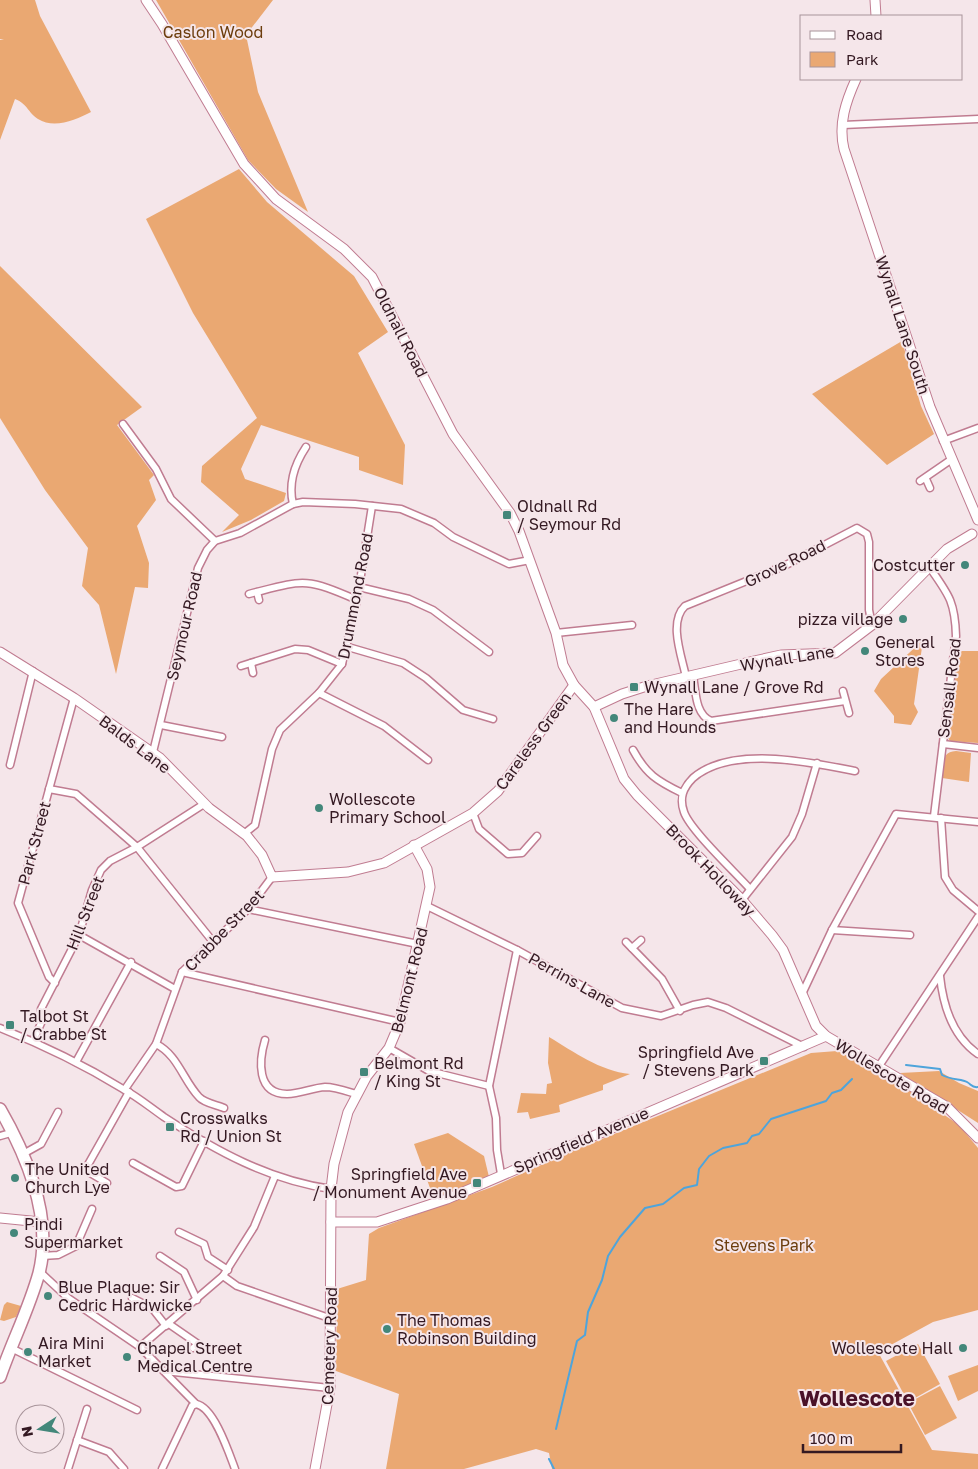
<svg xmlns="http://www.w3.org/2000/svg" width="978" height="1469" font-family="'Golos Text',sans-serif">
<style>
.green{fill:#eaa872}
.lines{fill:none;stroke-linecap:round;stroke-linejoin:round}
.stream{stroke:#4ea4db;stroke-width:2}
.minor-casing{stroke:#c07c91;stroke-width:9}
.tertiary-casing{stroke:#c07c91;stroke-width:11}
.trunk-casing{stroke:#c07c91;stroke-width:14}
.minor{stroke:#fff;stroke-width:6}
.tertiary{stroke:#fff;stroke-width:9}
.trunk{stroke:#fff;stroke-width:11}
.poi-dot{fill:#43877a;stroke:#f5e6ea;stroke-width:2}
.labels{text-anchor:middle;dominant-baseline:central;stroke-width:4;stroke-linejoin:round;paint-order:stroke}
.park-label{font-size:16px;fill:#6c3d0d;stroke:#f5e6ea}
.street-label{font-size:16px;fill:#341922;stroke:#f5e6ea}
.poi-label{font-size:16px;fill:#341922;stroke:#f5e6ea;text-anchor:start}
.district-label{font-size:21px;font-weight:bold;fill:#4a1128;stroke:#f5e6ea}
</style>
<rect width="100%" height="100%" fill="#f5e6ea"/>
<g class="green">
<path d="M0 0H35L40 16 91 112C76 120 54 129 38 119 28 113 28 104 15 99L0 140V40H4L0 39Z"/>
<path d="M156 0H273L246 35 258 92 308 212 276 189 248 160Z"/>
<path d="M239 169 267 202 354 276 388 332 358 353 405 445 403 485 359 470V457L261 425 241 469 245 479 286 493 284 501 251 520 222 532 239 515 201 482 202 466 257 418 193 313 146 219Z"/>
<path d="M0 266 142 407 117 425 154 475 149 480 156 500 137 526 149 563 148 588 135 587 116 674 99 605 82 586 88 548 45 490 0 418Z"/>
<path d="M902 341 921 406 934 434 887 465 812 394Z"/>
<path d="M923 640 914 704 918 712 911 725 894 723V716L874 691 881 679Z"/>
<path d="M959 651H978V743L950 741 947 737Z"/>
<path d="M956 751 971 753 969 782 942 778C944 765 940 752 956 751Z"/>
<path d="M549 1037C574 1052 600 1071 630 1074L603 1085V1090L559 1105 560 1112 530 1119 528 1112 517 1113 521 1093 546 1094 547 1084 552 1083 548 1063Z"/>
<path d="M837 1051 863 1063 911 1092 959 1125 978 1148V1310L933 1322 878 1352 932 1450 978 1454V1469H552L549 1453 536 1449 464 1469H386L399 1394 336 1371 337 1289 366 1280 369 1234 379 1228 492 1187 568 1153 811 1053Z"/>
<path d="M939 1071 959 1083 978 1091V1123L900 1073Z"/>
<path d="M448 1133 484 1156 489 1177 434 1199 414 1144Z"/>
<path d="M7 1302 21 1306 16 1317 4 1321 0 1320 4 1305Z"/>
<path d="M918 1344 940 1384 908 1402 886 1361Z"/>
<path d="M978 1365V1391L958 1401 948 1376Z"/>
<path d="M940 1386 957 1418 925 1435 908 1403Z"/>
</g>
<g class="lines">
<g class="stream">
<path d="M906 1065 940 1069 942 1075C951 1080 962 1079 967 1082 972 1085 972 1088 978 1087"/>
<path d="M556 1429 577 1341 585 1335 588 1312 602 1280 608 1256 620 1237 645 1208 663 1204 684 1188 697 1185 699 1169 709 1156 723 1148 747 1143 752 1136 759 1134 771 1119 826 1101 832 1093 841 1090 852 1079"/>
<path d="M549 1459 554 1469"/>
</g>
<g class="minor-casing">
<g id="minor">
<path d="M843 125 978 119"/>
<path d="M123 424 156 469 171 499 215 541"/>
<path d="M943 441 978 428"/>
<path d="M926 479 930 488"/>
<path d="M920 481 952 459"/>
<path d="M293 504C288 483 294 465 306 447"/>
<path d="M930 568C949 595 955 602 956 636L934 816"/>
<path d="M359 587 409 599 433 610 489 652"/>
<path d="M257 592 259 600"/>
<path d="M249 594C304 580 304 577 357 600"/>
<path d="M556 633 632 625"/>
<path d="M348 647 403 663 426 678 463 710 493 719"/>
<path d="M251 663 253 673"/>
<path d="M241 666 295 649 308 650 342 664"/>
<path d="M693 676C696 692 695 714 711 721L845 701"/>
<path d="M686 677C682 657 668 622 685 606L786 565 857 528 867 534 869 542V610L872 625"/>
<path d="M843 691 849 713"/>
<path d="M319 693 384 726 428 760"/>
<path d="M161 725 222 737"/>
<path d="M943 744 978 748"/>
<path d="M633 750C646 774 657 781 682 793"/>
<path d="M153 752 198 568 207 550 215 541 240 533 293 504 303 502 355 504 401 509 434 523 453 537 509 564 530 560"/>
<path d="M10 765 33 671"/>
<path d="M49 789 76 794 137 847 214 943"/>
<path d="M473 813 479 829 508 854 522 853 537 836"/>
<path d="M941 818 945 877 953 890 978 911"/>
<path d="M245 833 255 825 272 749 280 730 319 693 342 664 357 600 372 506"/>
<path d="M750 889C736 873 690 830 684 812 679 798 683 788 693 778 731 745 810 762 855 771"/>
<path d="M742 900 792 837 802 814 817 763"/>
<path d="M427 906 517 950 622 1008 661 1016 693 1005 708 1002 726 1008 804 1047"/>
<path d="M248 909 418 944"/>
<path d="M832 930 910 935"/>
<path d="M79 935 175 989"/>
<path d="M626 942 662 979 680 1011"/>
<path d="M632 948 641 940"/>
<path d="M182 972 400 1022"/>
<path d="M940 976C943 1005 952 1036 978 1054"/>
<path d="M55 983 49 977 18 903 74 698"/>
<path d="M802 994 832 930 896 814 978 822"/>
<path d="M0 1028C43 1045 84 1065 123 1089 138 1097 151 1108 164 1117 216 1151 269 1180 331 1189"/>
<path d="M265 1040C259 1060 256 1094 287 1094 300 1094 312 1088 325 1087 335 1087 346 1091 356 1094"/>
<path d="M33 1041 42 1021 41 1009 79 935 92 890 101 870 110 861 137 847 204 804"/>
<path d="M156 1044C178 1055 183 1080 199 1097 204 1103 217 1105 224 1108"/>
<path d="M389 1048 429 1071 489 1086"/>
<path d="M76 1062 131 962"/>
<path d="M879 1066 978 917"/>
<path d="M125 1089 156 1044 182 972 248 909 272 877"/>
<path d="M0 1136 14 1132"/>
<path d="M23 1154 41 1144 58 1112"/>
<path d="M133 1163 176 1187 182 1186 204 1141"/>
<path d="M501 1174 497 1150 496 1118 489 1086 517 950"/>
<path d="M107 1183 85 1170 129 1092"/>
<path d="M179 1232 204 1244 208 1257 228 1270"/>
<path d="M42 1256 58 1255 76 1246 92 1209"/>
<path d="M160 1256 184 1272 197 1300"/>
<path d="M39 1271 68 1298 140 1347 196 1404C214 1407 229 1453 235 1469"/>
<path d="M223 1276 237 1286 332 1319"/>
<path d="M132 1298 152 1308 166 1326"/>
<path d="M169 1324 198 1344 193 1348"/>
<path d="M140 1347 223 1276 254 1227 275 1176"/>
<path d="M11 1348 137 1410"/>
<path d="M164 1371 330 1388"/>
<path d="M77 1440 109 1452 124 1469"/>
<path d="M68 1469 87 1409"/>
<path d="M162 1469 192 1406 196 1404"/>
</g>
</g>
<g class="tertiary-casing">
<g id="tertiary">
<path d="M146 0 162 24 244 164 276 199 344 249 372 277 453 434 510 513 519 531 556 633 563 665 574 685 594 707 624 779 637 795 742 900 772 935 783 950 816 1026 826 1036 947 1107 978 1138"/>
<path d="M875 0 876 16"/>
<path d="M856 79C846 101 838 124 844 149L930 407 978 520"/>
<path d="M0 652 74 698 160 758 209 808 247 836 262 855 272 877 348 872 384 863 473 813 498 791 574 685"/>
<path d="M594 707 622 694 647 686 754 661 781 655 835 653 872 625 947 549 972 534"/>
<path d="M0 1218 41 1222"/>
<path d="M331 1222H377L447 1199 826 1036"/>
<path d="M315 1469 330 1388 331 1189 334 1164 348 1112 367 1076 389 1048 400 1022 430 887 427 869 414 845"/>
</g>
</g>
<g class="trunk-casing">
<path id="trunk" d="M0 1109C27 1156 53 1218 39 1273 29 1309 12 1342 0 1377"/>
</g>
<use href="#minor" class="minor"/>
<use href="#tertiary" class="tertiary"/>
<use href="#trunk" class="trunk"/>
</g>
<g class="poi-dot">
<rect x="502" y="510" width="10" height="10" rx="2.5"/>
<circle cx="965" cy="565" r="5"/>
<circle cx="903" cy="619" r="5"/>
<circle cx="865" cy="651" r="5"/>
<rect x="629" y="682" width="10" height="10" rx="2.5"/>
<circle cx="614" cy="718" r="5"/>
<circle cx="319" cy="808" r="5"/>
<rect x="5" y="1020" width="10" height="10" rx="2.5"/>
<rect x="759" y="1056" width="10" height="10" rx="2.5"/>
<rect x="359" y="1067" width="10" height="10" rx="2.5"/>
<rect x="165" y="1122" width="10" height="10" rx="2.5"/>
<circle cx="15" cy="1178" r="5"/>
<rect x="472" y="1178" width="10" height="10" rx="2.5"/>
<circle cx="14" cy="1233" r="5"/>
<circle cx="48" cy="1296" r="5"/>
<circle cx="387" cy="1329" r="5"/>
<circle cx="963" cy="1348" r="5"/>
<circle cx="28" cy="1352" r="5"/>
<circle cx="127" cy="1357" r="5"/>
</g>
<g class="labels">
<g class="park-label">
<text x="213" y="32">Caslon Wood</text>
<text x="764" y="1245">Stevens Park</text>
</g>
<g class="street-label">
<text transform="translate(903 325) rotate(72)">Wynall Lane South</text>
<text transform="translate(401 332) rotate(63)">Oldnall Road</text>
<text transform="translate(785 563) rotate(-26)">Grove Road</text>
<text transform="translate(355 596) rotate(-79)">Drummond Road</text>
<text transform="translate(184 626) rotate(-77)">Seymour Road</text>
<text transform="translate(787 658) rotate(-9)">Wynall Lane</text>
<text transform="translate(949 688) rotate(-83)">Sensall Road</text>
<text transform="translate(533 741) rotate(-54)">Careless Green</text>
<text transform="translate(135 744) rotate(37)">Balds Lane</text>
<text transform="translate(34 843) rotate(-75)">Park Street</text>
<text transform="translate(711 870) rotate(46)">Brook Holloway</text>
<text transform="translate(85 913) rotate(-69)">Hill Street</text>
<text transform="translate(224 930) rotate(-46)">Crabbe Street</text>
<text transform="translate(409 980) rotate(-76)">Belmont Road</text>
<text transform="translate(572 980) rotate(29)">Perrins Lane</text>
<text transform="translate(892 1076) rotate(31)">Wollescote Road</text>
<text transform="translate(581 1140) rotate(-23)">Springfield Avenue</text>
<text transform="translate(329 1346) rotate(-88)">Cemetery Road</text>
</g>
<g class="poi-label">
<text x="517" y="506">Oldnall Rd<tspan x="517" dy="18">/ Seymour Rd</tspan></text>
<text x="955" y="565" text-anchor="end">Costcutter</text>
<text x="893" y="619" text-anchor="end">pizza village</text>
<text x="875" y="642">General<tspan x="875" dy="18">Stores</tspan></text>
<text x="644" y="687">Wynall Lane / Grove Rd</text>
<text x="624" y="709">The Hare<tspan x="624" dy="18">and Hounds</tspan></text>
<text x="329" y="799">Wollescote<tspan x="329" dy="18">Primary School</tspan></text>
<text x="20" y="1016">Talbot St<tspan x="20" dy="18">/ Crabbe St</tspan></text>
<text x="754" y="1052" text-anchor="end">Springfield Ave<tspan x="754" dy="18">/ Stevens Park</tspan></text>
<text x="374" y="1063">Belmont Rd<tspan x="374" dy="18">/ King St</tspan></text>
<text x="180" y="1118">Crosswalks<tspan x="180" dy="18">Rd / Union St</tspan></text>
<text x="25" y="1169">The United<tspan x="25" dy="18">Church Lye</tspan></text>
<text x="467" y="1174" text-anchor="end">Springfield Ave<tspan x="467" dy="18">/ Monument Avenue</tspan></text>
<text x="24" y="1224">Pindi<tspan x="24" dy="18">Supermarket</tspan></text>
<text x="58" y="1287">Blue Plaque: Sir<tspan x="58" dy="18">Cedric Hardwicke</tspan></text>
<text x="397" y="1320">The Thomas<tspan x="397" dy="18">Robinson Building</tspan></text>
<text x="38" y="1343">Aira Mini<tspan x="38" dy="18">Market</tspan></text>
<text x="137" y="1348">Chapel Street<tspan x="137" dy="18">Medical Centre</tspan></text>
<text x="953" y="1348" text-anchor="end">Wollescote Hall</text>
</g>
<g class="district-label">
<text x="857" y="1398">Wollescote</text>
</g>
</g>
<rect x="800" y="15" width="162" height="65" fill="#f5e6ea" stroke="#a8949a"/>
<rect x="810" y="31" width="25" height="8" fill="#ffffff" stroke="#a8949a"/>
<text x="846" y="40" font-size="15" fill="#341922">Road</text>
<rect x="810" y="52" width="25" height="15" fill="#eaa872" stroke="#a8949a"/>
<text x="846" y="65" font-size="15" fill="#341922">Park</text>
<g transform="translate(40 1429) rotate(258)"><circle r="24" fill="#f5e6ea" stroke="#a8949a"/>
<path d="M0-4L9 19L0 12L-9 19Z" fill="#43877a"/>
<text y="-8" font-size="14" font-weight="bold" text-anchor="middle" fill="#341922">N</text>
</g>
<path d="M803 1444v8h98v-8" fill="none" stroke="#341922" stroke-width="2.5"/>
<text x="810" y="1444" font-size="15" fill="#341922" stroke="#f5e6ea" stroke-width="4" paint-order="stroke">100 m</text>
</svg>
